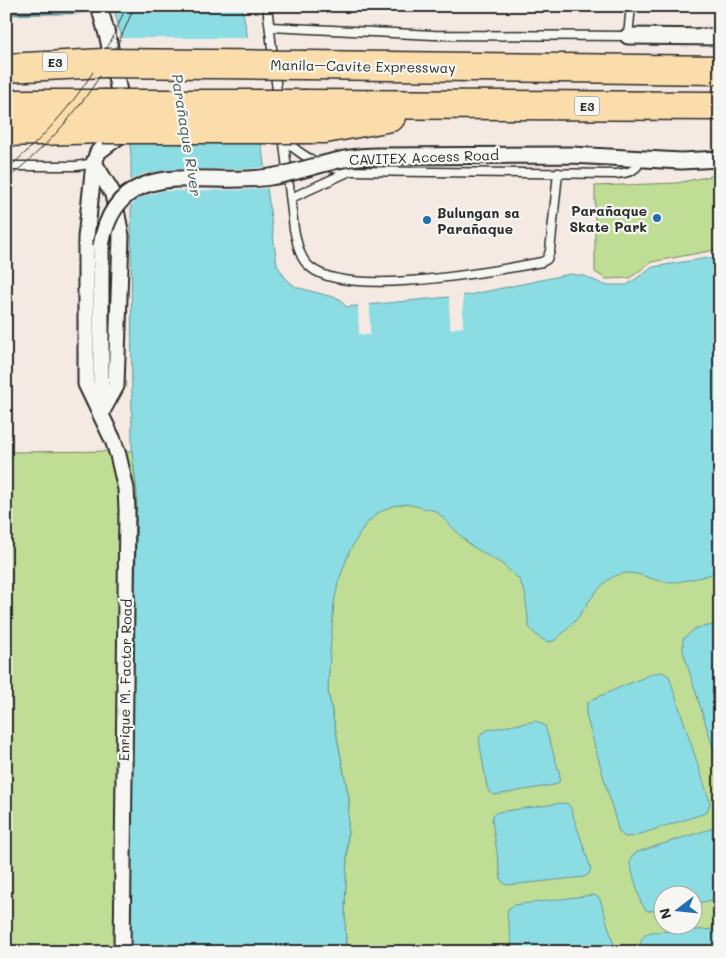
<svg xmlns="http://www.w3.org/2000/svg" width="726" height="958" font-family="Mali,sans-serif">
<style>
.green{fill:#c0dd95;stroke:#768460;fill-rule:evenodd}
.water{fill:#8cdde3;stroke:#659699}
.pier{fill:#f4e9e3}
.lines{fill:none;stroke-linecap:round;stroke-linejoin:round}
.stream{stroke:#659699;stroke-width:4.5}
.lane-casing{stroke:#2b2b2b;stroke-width:11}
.street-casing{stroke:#2b2b2b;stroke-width:19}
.highway-casing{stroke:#2b2b2b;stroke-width:31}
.lane{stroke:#f6f6f2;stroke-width:8}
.street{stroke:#f6f6f2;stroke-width:15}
.highway{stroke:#faddab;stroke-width:28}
.tram{stroke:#2b2b2b;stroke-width:1}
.street-bridge-casing{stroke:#2b2b2b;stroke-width:19;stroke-linecap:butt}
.highway-bridge-casing{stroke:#2b2b2b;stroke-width:31;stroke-linecap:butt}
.street-bridge{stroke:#f6f6f2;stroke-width:15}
.highway-bridge{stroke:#faddab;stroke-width:28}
.poi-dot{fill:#1f6fb2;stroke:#f6f6f2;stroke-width:2}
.labels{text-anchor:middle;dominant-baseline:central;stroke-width:4.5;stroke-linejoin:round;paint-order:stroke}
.shield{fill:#f6f6f2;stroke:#686867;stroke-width:1}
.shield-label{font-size:12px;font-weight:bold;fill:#2b2b2b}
.street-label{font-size:14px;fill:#2b2b2b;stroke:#f6f6f2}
.poi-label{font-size:14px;font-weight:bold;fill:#2b2b2b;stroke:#f6f6f2;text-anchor:end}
.water-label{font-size:15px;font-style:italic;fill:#435859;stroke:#f6f6f2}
</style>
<rect width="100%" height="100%" fill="#f4e9e3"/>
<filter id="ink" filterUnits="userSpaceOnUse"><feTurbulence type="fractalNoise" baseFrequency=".02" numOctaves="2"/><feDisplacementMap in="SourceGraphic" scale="10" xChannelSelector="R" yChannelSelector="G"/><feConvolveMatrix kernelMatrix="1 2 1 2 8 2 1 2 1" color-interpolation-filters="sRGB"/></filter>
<g filter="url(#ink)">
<g class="green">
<path d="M720 174V249L651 262 630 278 606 279 595 272V186L677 183Z"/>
<path d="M720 395V952H346L345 909 349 799 328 691 333 502ZM664 896H694V926H664Z"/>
<path d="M132 451 137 493 129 952H6V751L10 722 6 721V452Z"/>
</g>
<g class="water">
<path d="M113 6H242L248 40 277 265 286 279 296 287 340 299 346 307 469 295 570 274 585 276 604 285H627L653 267 720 256V572C704 576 687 582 670 582 648 582 634 565 611 578 595 588 586 608 574 622 568 629 561 635 554 641L547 642 537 636 529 627 525 593 519 579 502 564 470 545 436 511 407 504 392 506 378 513 365 525 350 550 338 583 334 603 330 652 328 691 349 799 345 909 346 952H129L137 493 132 451 131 157 124 45Z"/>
<path d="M720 624V770L683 651V639L696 628Z"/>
<path d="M662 672 669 676 710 802 708 810 703 814 634 836 625 837 619 832 586 715 587 704 593 699 654 673Z"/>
<path d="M536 721 545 726 560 775 559 782 554 785 495 795 489 792 487 787 479 739 481 734 487 730Z"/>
<path d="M562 803 568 804 571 809 591 869 589 874 584 877 509 885 504 884 501 879 492 820 493 815 498 812Z"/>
<path d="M720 826V898L694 904V896H664L663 910 647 911 641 903 630 864 631 858 637 852Z"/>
<path d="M592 895 596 896 600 899 616 952H513L507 914 508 909 514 905Z"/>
<path d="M720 929V952H640C640 942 641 936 651 932Z"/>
</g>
<g class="pier">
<path d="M119 38H250L263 136H127L121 45Z"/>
<path d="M267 167 270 188 243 190 162 191 141 197 128 208V181L146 173 176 169H243Z"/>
<path d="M463 293V327L450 329 449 294Z"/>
<path d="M370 302V335L359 334 358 305Z"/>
</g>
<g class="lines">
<path class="stream" d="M6 13 76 12 113 6"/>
<g class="lane-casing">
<g id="lane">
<path d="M267 6 278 99"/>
<path d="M270 27 434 35 628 36 631 6"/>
<path d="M283 135 294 229C297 242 299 258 310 267 347 299 495 271 542 262L547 259 550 251 558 173"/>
<path d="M283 138C303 158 321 167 349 171L616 174C627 173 639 171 640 158"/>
<path d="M6 166H77L94 163"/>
<path d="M291 198 348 172"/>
</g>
</g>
<g class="street-casing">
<g id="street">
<path d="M99 6 108 38 123 111V128L118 137 98 152 94 163 86 238V384L113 440 118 455 126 489 127 509 122 952"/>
<path d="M628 36 720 37"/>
<path d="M378 156 572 155 681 161 720 159"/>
<path d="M94 163 113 194 121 236 116 386 101 413"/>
<path d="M101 409V246"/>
</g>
</g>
<g class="highway-casing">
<g id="highway">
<path d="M305 65 720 70"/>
<path d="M6 68 104 63"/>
<path d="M6 104H103"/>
<path d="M305 104 720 106"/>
<path d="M305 129H325L391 117"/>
<path d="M6 132 103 129"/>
</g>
</g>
<use href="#lane" class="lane"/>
<use href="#street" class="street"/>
<use href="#highway" class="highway"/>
<g class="tram">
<path d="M6 170C58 126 102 71 126 6"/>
<path d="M6 180C64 133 108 77 134 6"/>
</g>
<g class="street-bridge-casing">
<path id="street-bridge" d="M101 246C117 151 203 188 270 177 295 173 319 164 344 159 356 157 367 156 378 156"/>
</g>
<g class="highway-bridge-casing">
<g id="highway-bridge">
<path d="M104 63 305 65"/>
<path d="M103 104H305"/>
<path d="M103 129H305"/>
</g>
</g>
<use href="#street-bridge" class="street-bridge"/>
<use href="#highway-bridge" class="highway-bridge"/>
</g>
</g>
<g class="poi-dot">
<circle cx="657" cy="218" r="5"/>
<circle cx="427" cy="220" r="5"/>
</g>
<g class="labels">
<g class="shield">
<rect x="42.5" y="52.5" width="25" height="19" rx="4"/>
<rect x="574.5" y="96.5" width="25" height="19" rx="4"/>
</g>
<g class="shield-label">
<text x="55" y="62">E3</text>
<text x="587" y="106">E3</text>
</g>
<g class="street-label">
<text transform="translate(363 66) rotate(1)">Manila–Cavite Expressway</text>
<text transform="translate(424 157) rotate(-2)">CAVITEX Access Road</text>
<text transform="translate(125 680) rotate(-89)">Enrique M. Factor Road</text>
</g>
<g class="poi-label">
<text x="647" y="210">Parañaque<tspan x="647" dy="16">Skate Park</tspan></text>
<text x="437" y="212" text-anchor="start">Bulungan sa<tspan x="437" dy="16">Parañaque</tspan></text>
</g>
<g class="water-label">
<text transform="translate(187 135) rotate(81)">Parañaque River</text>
</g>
</g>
<rect width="726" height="958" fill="none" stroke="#f6f6f2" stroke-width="25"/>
<rect x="12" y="12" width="701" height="933" fill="none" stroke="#2b2b2b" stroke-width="2" filter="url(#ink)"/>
<g transform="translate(678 910) rotate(254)"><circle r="24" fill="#f6f6f2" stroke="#a5a5a2"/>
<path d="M0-4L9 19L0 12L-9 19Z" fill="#1f6fb2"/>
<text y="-8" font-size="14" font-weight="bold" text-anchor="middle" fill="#2b2b2b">N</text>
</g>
</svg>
